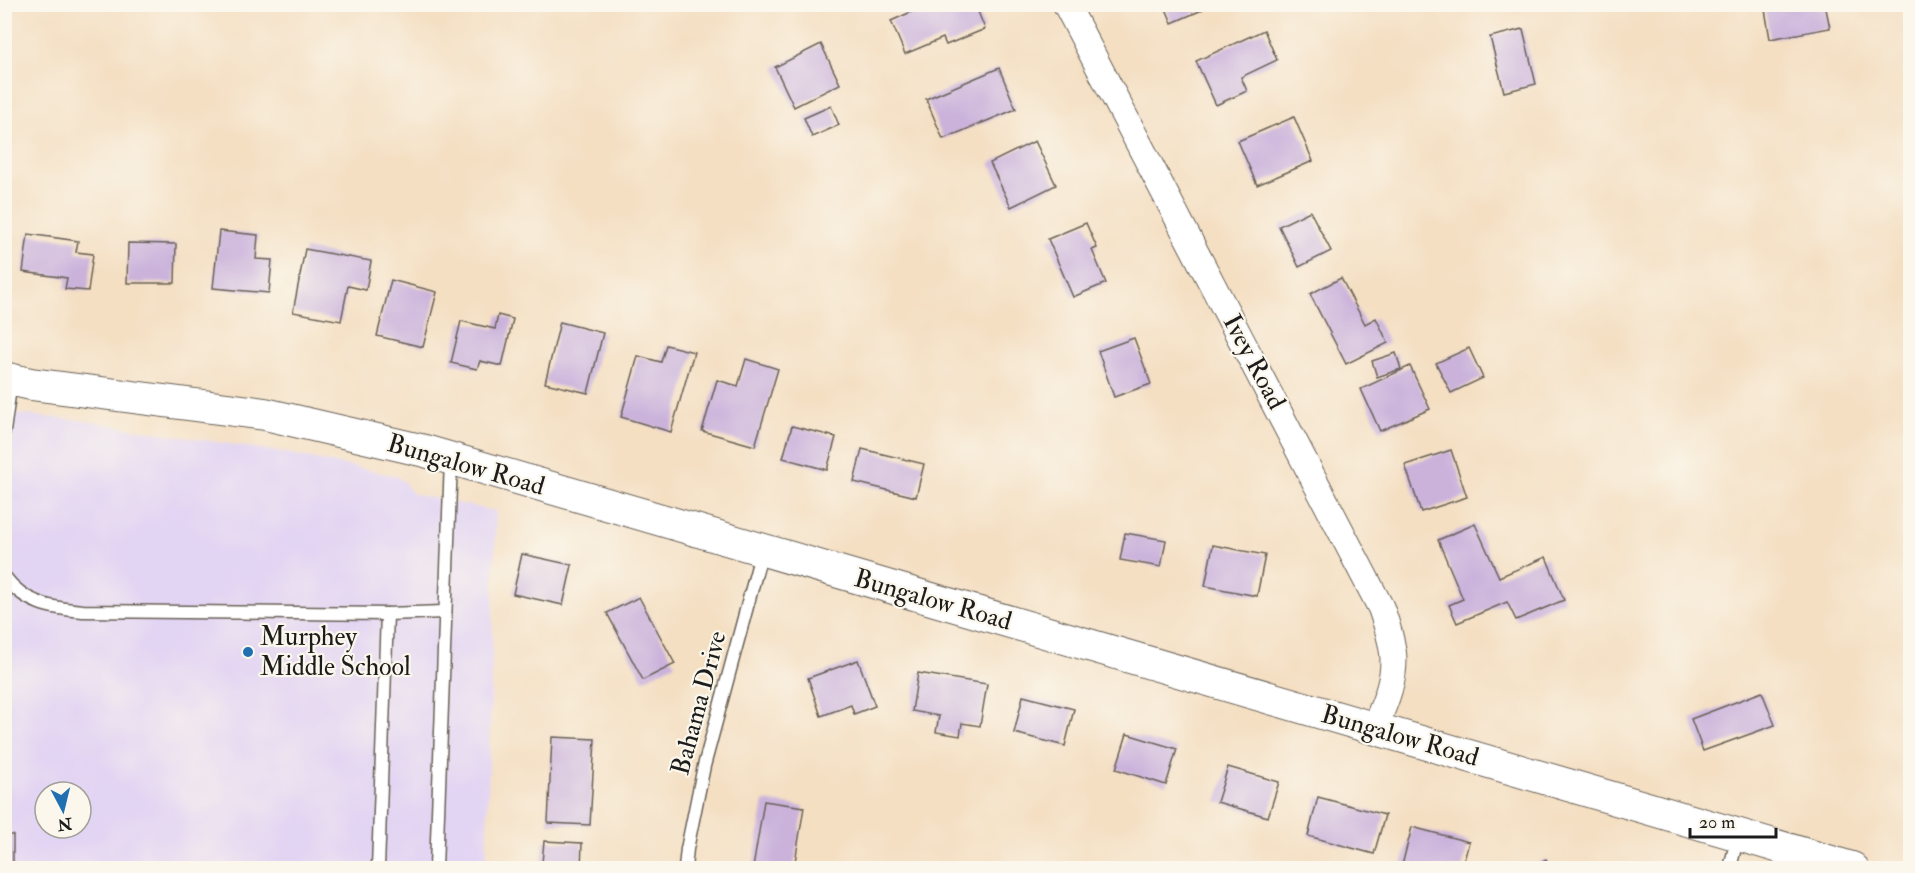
<svg xmlns="http://www.w3.org/2000/svg" width="1915" height="873" font-family="'IM FELL Double Pica',serif">
<style>
.built{fill:#e2d4f3;fill-rule:evenodd}
.building{fill:#cab2db}
.lines{fill:none;stroke-linecap:round;stroke-linejoin:round}
.service-casing{stroke:#686056;stroke-width:15}
.minor-casing{stroke:#686056;stroke-width:28}
.tertiary-casing{stroke:#686056;stroke-width:34}
.service{stroke:#fff;stroke-width:12}
.minor{stroke:#fff;stroke-width:26}
.tertiary{stroke:#fff;stroke-width:32}
.poi-dot{fill:#1f6fb2;stroke:#fbf7ec;stroke-width:2}
.labels{text-anchor:middle;dominant-baseline:central;stroke-width:4.5;stroke-linejoin:round;paint-order:stroke}
.street-label{font-size:26px;fill:#1c1c1c;stroke:#fbf7ec}
.poi-label{font-size:26px;fill:#1c1c1c;stroke:#fbf7ec;text-anchor:start}
</style>
<rect width="100%" height="100%" fill="#fbf7ec"/>
<filter id="ink" filterUnits="userSpaceOnUse"><feTurbulence type="fractalNoise" baseFrequency=".0167" numOctaves="2"/><feDisplacementMap in="SourceGraphic" scale="12" xChannelSelector="R" yChannelSelector="G"/><feConvolveMatrix kernelMatrix="1 2 1 2 8 2 1 2 1" color-interpolation-filters="sRGB"/></filter>
<filter id="wash" filterUnits="userSpaceOnUse"><feTurbulence type="fractalNoise" baseFrequency=".008" numOctaves="4" result="noise"/><feDisplacementMap in="SourceGraphic" scale="24" xChannelSelector="R" yChannelSelector="G"/><feGaussianBlur stdDeviation="1.35" result="paint"/><feColorMatrix in="noise" values="0 0 0 0 0 0 0 0 0 0 0 0 0 0 0 0 0 1.4 0 .05"/><feComposite in="paint" operator="in"/></filter>
<g filter="url(#wash)">
<rect width="100%" height="100%" fill="#f4dfc3"/>
<path class="built" d="M5 413 85 421 286 453 396 476 404 482 413 494 496 511 486 868H5ZM45 792H81V828H45Z"/>
<g id="blocks">
<g class="building">
<path d="M929 4H975L985 29 946 45 943 38 905 54 891 21Z"/>
<path d="M1164 4H1200L1202 10 1172 23Z"/>
<path d="M1764 4H1825L1830 28 1770 39Z"/>
<path d="M1523 29 1536 84 1504 92 1490 37Z"/>
<path d="M1264 30 1277 60 1241 77 1247 91 1216 105 1196 61Z"/>
<path d="M821 44 840 84 794 107 775 67Z"/>
<path d="M999 68 1016 109 943 139 926 99Z"/>
<path d="M831 106 839 125 812 137 804 118Z"/>
<path d="M1294 117 1313 161 1257 185 1238 141Z"/>
<path d="M1035 141 1056 185 1011 207 990 163Z"/>
<path d="M1310 211 1331 251 1299 267 1279 226Z"/>
<path d="M1086 223 1097 248 1092 250 1106 283 1073 297 1048 239Z"/>
<path d="M219 231 258 235 256 259 272 260 269 293 213 288Z"/>
<path d="M28 234 78 241 76 252 93 254 88 291 65 289 67 278 23 272Z"/>
<path d="M128 243 176 244 175 283H127Z"/>
<path d="M305 249 371 261 366 290 348 286 341 321 293 312Z"/>
<path d="M1341 278 1365 324 1376 318 1388 343 1346 364 1310 294Z"/>
<path d="M391 280 437 292 423 347 377 336Z"/>
<path d="M498 315 513 319 502 366 480 361 477 369 451 363 461 321 495 329Z"/>
<path d="M560 322 603 333 588 393 545 383Z"/>
<path d="M1134 338 1151 384 1114 397 1098 351Z"/>
<path d="M666 345 694 352 671 432 621 417 638 356 661 362Z"/>
<path d="M1469 348 1483 378 1451 393 1436 363Z"/>
<path d="M1396 353 1401 369 1377 377 1372 361Z"/>
<path d="M746 359 778 369 755 446 702 431 717 380 738 386Z"/>
<path d="M1410 366 1430 409 1380 431 1361 389Z"/>
<path d="M792 426 836 437 827 470 783 458Z"/>
<path d="M862 449 924 464 916 497 854 482Z"/>
<path d="M1451 450 1467 497 1421 512 1405 465Z"/>
<path d="M1475 524 1499 577 1546 557 1564 600 1516 620 1507 602 1457 623 1449 605 1463 599 1438 540Z"/>
<path d="M1125 533 1166 540 1161 567 1120 560Z"/>
<path d="M1213 545 1265 555 1257 596 1205 586Z"/>
<path d="M522 554 572 565 563 605 513 594Z"/>
<path d="M639 597 675 664 643 680 607 613Z"/>
<path d="M858 660 875 706 854 714 851 705 821 716 808 678Z"/>
<path d="M918 673 987 684 980 726 962 723 960 736 936 732 939 716 912 711Z"/>
<path d="M1762 692 1775 725 1703 751 1691 719Z"/>
<path d="M1023 696 1074 709 1065 746 1014 733Z"/>
<path d="M1127 734 1177 749 1166 785 1116 769Z"/>
<path d="M552 737 595 739 590 825 548 823Z"/>
<path d="M1228 767 1279 782 1268 817 1217 802Z"/>
<path d="M1318 797 1385 815 1374 854 1308 836Z"/>
<path d="M764 801 804 807 794 868H753Z"/>
<path d="M1412 827 1469 842 1462 868H1414L1402 865Z"/>
<rect x="4" y="835" width="9" height="33"/>
<path d="M544 841 582 843 581 868H537L538 862 542 863Z"/>
<path d="M1546 859 1551 868H1529Z"/>
</g>
</g>
</g>
<g filter="url(#ink)">
<use href="#blocks" fill-opacity="0" stroke="#686056" stroke-width="1.5"/>
<g class="lines">
<g class="service-casing">
<g id="service">
<path d="M4 431 11 381"/>
<path d="M4 576C25 604 50 608 83 611L387 614 444 612"/>
<path d="M378 868 387 614"/>
<path d="M436 868 451 460"/>
<path d="M685 868 687 849 704 766 762 551"/>
<path d="M1730 868 1738 835"/>
</g>
</g>
<g class="minor-casing">
<path id="minor" d="M1066 4 1381 608C1386 622 1391 637 1393 653 1396 679 1384 705 1374 729"/>
</g>
<g class="tertiary-casing">
<path id="tertiary" d="M4 378 31 384 265 414 425 451 1852 868"/>
</g>
<use href="#service" class="service"/>
<use href="#minor" class="minor"/>
<use href="#tertiary" class="tertiary"/>
</g>
</g>
<circle class="poi-dot" cx="248" cy="652" r="6"/>
<g class="labels">
<g class="street-label">
<text transform="translate(1254 362) rotate(62)">Ivey Road</text>
<text transform="translate(466 465) rotate(16)">Bungalow Road</text>
<text transform="translate(933 600) rotate(16)">Bungalow Road</text>
<text transform="translate(699 703) rotate(-75)">Bahama Drive</text>
<text transform="translate(1400 736) rotate(16)">Bungalow Road</text>
</g>
<g class="poi-label">
<text x="260" y="637">Murphey<tspan x="260" dy="30">Middle School</tspan></text>
</g>
</g>
<rect width="1915" height="873" fill="none" stroke="#fbf7ec" stroke-width="24"/>
<g transform="translate(63 810) rotate(173)"><circle r="28" fill="#fbf7ec" stroke="#a29f99" stroke-width="1.5"/>
<path d="M0-4.5L10 22L0 15L-10 22Z" fill="#1f6fb2"/>
<text y="-9" font-size="16" font-weight="bold" text-anchor="middle" fill="#1c1c1c">N</text>
</g>
<path d="M1690 828v9h86v-9" fill="none" stroke="#1c1c1c" stroke-width="3"/>
<text x="1699" y="828" font-size="18" fill="#1c1c1c" stroke="#fbf7ec" stroke-width="4.5" paint-order="stroke">20 m</text>
</svg>
